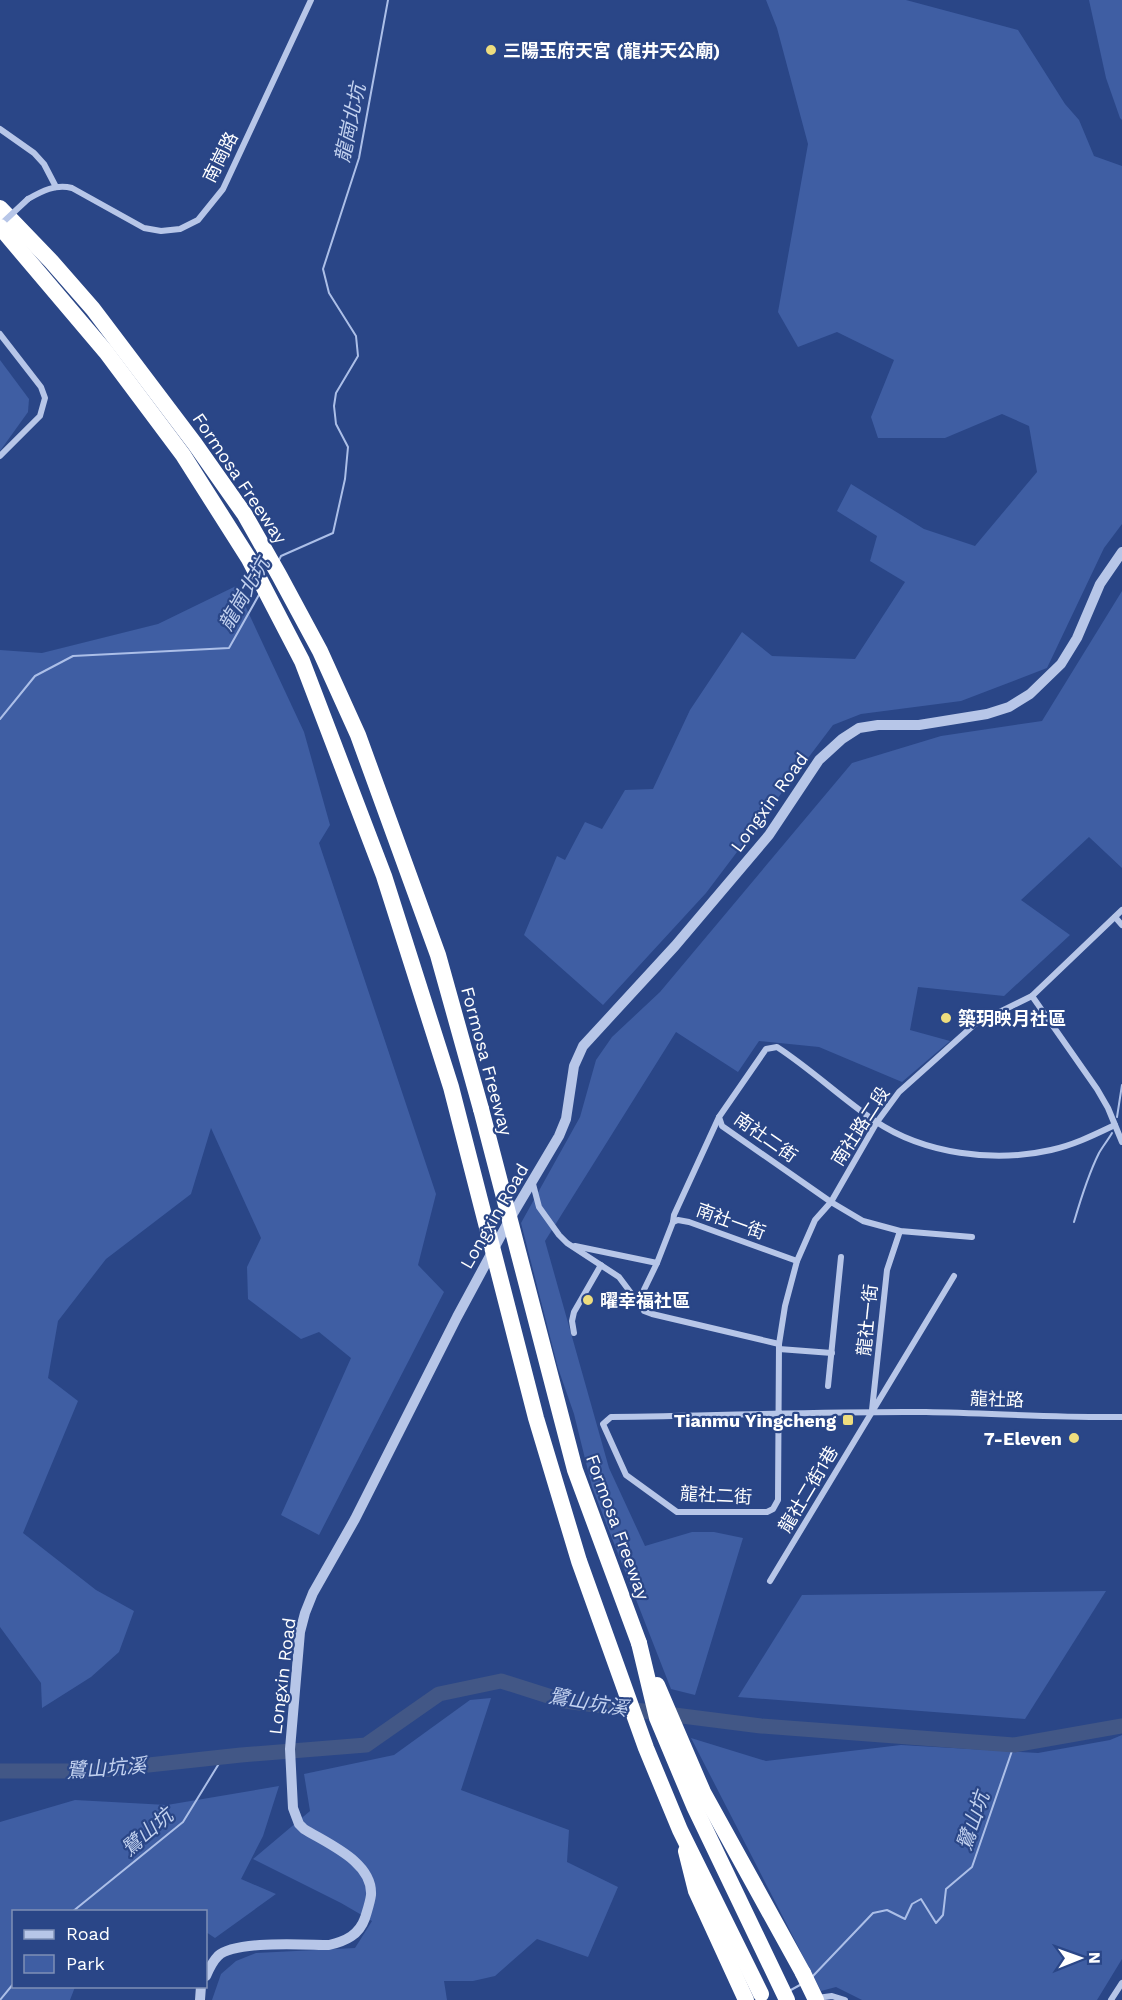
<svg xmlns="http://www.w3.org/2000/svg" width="1122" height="2000" font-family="'Work Sans','Noto Sans TC',sans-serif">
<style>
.green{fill:#3f5ea3}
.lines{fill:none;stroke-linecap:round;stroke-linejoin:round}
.stream{stroke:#acbfe8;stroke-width:2}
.river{stroke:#425786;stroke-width:15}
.minor{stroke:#b7c6e8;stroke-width:6}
.tertiary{stroke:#b7c6e8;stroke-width:10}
.motorway{stroke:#fff;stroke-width:16}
.minor-bridge{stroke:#b7c6e8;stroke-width:6}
.motorway-bridge{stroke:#fff;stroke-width:16}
.poi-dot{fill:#eedd7e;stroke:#2a4687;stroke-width:2}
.labels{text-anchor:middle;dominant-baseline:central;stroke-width:4.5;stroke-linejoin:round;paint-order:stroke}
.poi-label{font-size:18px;font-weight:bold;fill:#fff;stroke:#2a4687;text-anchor:start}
.street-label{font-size:18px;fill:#fff;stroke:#2a4687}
.water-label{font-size:20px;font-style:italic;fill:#c2d1ef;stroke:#2a4687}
</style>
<rect width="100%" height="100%" fill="#2a4687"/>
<g class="green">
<path d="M766 0H906L1018 30 1065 104 1079 120 1094 156 1122 166V524L1104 548 1047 668 961 701 861 714 833 725 706 893 603 1005 524 935 557 856 565 860 585 822 602 829 625 790 653 789 690 710 742 632 772 656 855 659 905 582 870 561 877 536 837 511 851 484 924 529 975 546 1037 472 1029 426 1002 414 945 438H878L871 417 894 360 837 332 798 347 778 312 808 144 777 28Z"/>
<path d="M1089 0H1122V120L1120 118 1106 78Z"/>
<path d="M0 360 29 399 28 412 0 451Z"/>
<path d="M236 586 304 732 330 825 319 843 436 1194 418 1265 444 1292 319 1535 281 1515 351 1358 319 1332 301 1339 248 1299 247 1267 261 1238 211 1128 191 1194 106 1259 58 1321 48 1378 78 1401 23 1533 96 1590 134 1611 119 1652 91 1677 42 1708 41 1683 0 1627V650L42 653 158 624Z"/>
<path d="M1122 591V868L1089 837 1021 900 1070 935 1004 996 918 987 910 1030 950 1041 902 1082 819 1047 759 1041 738 1072 676 1032 545 1241 609 1468 645 1546 692 1532H714L743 1538 695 1695 671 1689 592 1487 574 1414 558 1368 521 1223 580 1117 596 1060 612 1037 660 992 852 763 941 736 1042 721Z"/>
<path d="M1106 1591 1025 1719 738 1697 802 1595Z"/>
<path d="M491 1698 461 1790 569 1830 567 1862 618 1887 588 1957 537 1939 495 1976 473 1981H444L447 2000H212L221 1974 236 1961 256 1953 355 1948 372 1921 341 1903 253 1859 310 1811 304 1774 394 1755 470 1700Z"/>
<path d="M1122 1735V1959L1097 2000H862L836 1987 821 1991 691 1738 766 1761 901 1745 1038 1753 1110 1740Z"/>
<path d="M279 1786 263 1836 241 1879 276 1894 215 1938 206 1932V1912H14V1986L75 1987 70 2000H0V1822L75 1800 167 1805Z"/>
</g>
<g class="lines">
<g class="stream">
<path d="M279 560 281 556 333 533 345 479 348 447 336 424 334 406 336 393 358 356 356 336 329 293 323 269 359 158 388 0"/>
<path d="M0 719 35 676 73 656 229 648 260 593"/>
<path d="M1117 1117 1122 1085"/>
<path d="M1074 1222C1081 1198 1088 1175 1099 1153 1103 1146 1108 1140 1112 1133"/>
<path d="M72 1912 183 1822 223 1757"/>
<path d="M812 1977 873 1913 887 1910 905 1919 912 1904 921 1899 936 1923 943 1915 946 1889 972 1867 1014 1745"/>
<path d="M789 1991 800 1985"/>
<path d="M0 2000 14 1983"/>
</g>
<path class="river" d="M0 1771H93L241 1755 366 1745 439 1694 501 1681 564 1701 761 1726 1014 1745 1122 1726"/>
<g class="minor">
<path d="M0 129 34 153 44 164 56 187"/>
<path d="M28 199C42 191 55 184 72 188L144 228 161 231 180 229 198 220 223 189 311 0"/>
<path d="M0 334 41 387 45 398 40 416 0 456"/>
<path d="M1122 910 1032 996 975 1024 899 1092 877 1122 831 1202 815 1220 797 1261 785 1306 779 1344 778 1500 773 1509 767 1512H677L626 1475 603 1424 611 1417C716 1416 821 1411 926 1412 991 1413 1057 1418 1122 1417"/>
<path d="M1115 917 1122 925"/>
<path d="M1032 996 1097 1089 1108 1108 1122 1142"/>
<path d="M533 1184 539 1207 559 1235 567 1243 619 1277 640 1305"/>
<path d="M673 1222 674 1215 719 1117"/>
<path d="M972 1237 900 1231 863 1221 831 1202 722 1126 719 1117 766 1049 777 1047C811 1069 841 1098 875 1121 924 1154 994 1163 1051 1150 1074 1145 1094 1135 1115 1125"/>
<path d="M575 1246 657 1263"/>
<path d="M574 1333 572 1321 574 1312 601 1265"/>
<path d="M779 1344 652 1314 644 1311 639 1300 657 1263 673 1222 678 1220 689 1222 797 1261"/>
<path d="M779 1349 832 1353"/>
<path d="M828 1386 841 1257"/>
<path d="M872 1410 887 1270 900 1231"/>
<path d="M770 1581 954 1276"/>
<path d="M817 1998 832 1996 845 2000"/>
<path d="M1111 2000 1122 1983"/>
</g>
<g class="tertiary">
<path d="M206 1976C209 1969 213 1961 218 1956 235 1940 305 1945 329 1945 346 1941 359 1935 365 1918 367 1911 370 1903 371 1895 373 1862 328 1844 304 1829L299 1824 293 1808 290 1749 300 1632 305 1613 313 1593 355 1519 457 1317 511 1217 559 1136 566 1119 574 1066 583 1046 675 946 769 835 819 760 842 739 859 728 878 725H919L987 714 1009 707 1030 694 1061 664 1077 638 1100 584 1122 552"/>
<path d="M200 2000 201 1986"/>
</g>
<g class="motorway">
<path d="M0 208 51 261 93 309 195 444 245 515 279 575 320 651 358 735 438 955 481 1109"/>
<path d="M639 1643 657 1718 694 1806 787 2000"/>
<path d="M657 1685 703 1792 803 1973"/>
<path d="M686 1851 696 1891 746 2000"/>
</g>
<path class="minor-bridge" d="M0 225 28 199"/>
<g class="motorway-bridge">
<path d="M0 227 106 352 183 455 249 559 302 661 384 876 451 1087 536 1418 579 1561 646 1748 680 1830 761 1994"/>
<path d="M481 1109 575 1470 639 1643"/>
<path d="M803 1973 816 2000"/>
</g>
</g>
<g class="poi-dot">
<circle cx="491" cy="50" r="6"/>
<circle cx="946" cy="1018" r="6"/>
<circle cx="588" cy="1300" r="6"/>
<rect x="842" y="1414" width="12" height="12" rx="3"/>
<circle cx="1074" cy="1438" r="6"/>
</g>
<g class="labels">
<g class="poi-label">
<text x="503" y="50">三陽玉府天宮 (龍井天公廟)</text>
<text x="958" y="1018">築玥映月社區</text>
<text x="600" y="1300">曜幸福社區</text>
<text x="836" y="1420" text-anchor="end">Tianmu Yingcheng</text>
<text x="1062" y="1438" text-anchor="end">7-Eleven</text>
</g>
<g class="street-label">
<text transform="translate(220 157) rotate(-63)">南崗路</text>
<text transform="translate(240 478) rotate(56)">Formosa Freeway</text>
<text transform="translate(769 802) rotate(-54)">Longxin Road</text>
<text transform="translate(487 1061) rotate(75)">Formosa Freeway</text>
<text transform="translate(860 1126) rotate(-57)">南社路二段</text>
<text transform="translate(766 1137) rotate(35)">南社二街</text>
<text transform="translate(494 1216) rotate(-60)">Longxin Road</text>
<text transform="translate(731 1221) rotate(20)">南社一街</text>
<text transform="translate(867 1320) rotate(-84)">龍社一街</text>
<text transform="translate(997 1399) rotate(2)">龍社路</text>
<text transform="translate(808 1489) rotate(-59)">龍社二街1巷</text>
<text transform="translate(716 1495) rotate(3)">龍社二街</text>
<text transform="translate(618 1527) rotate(70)">Formosa Freeway</text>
<text transform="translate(282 1676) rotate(-83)">Longxin Road</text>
</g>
<g class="water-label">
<text transform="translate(350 123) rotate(-78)">龍崗北坑</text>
<text transform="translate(244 594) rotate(-60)">龍崗北坑</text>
<text transform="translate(588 1702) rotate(10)">鷺山坑溪</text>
<text transform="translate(106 1768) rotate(-4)">鷺山坑溪</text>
<text transform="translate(973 1821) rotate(-71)">鷺山坑</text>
<text transform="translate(147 1832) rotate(-41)">鷺山坑</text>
</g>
</g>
<rect x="12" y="1910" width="195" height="78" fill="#2a4687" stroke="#7f90b7" stroke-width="1.5"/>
<rect x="24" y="1930" width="30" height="9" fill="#b7c6e8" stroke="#7f90b7" stroke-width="1.5"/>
<text x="66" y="1940" font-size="18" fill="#ffffff">Road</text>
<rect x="24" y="1955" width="30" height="18" fill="#3f5ea3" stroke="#7f90b7" stroke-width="1.5"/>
<text x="66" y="1970" font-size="18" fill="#ffffff">Park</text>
<g transform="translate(1080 1958) rotate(89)" stroke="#2a4687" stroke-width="4.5" paint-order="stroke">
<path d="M0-4.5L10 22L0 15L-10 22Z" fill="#ffffff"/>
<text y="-9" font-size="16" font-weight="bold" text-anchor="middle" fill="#ffffff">N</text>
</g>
</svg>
